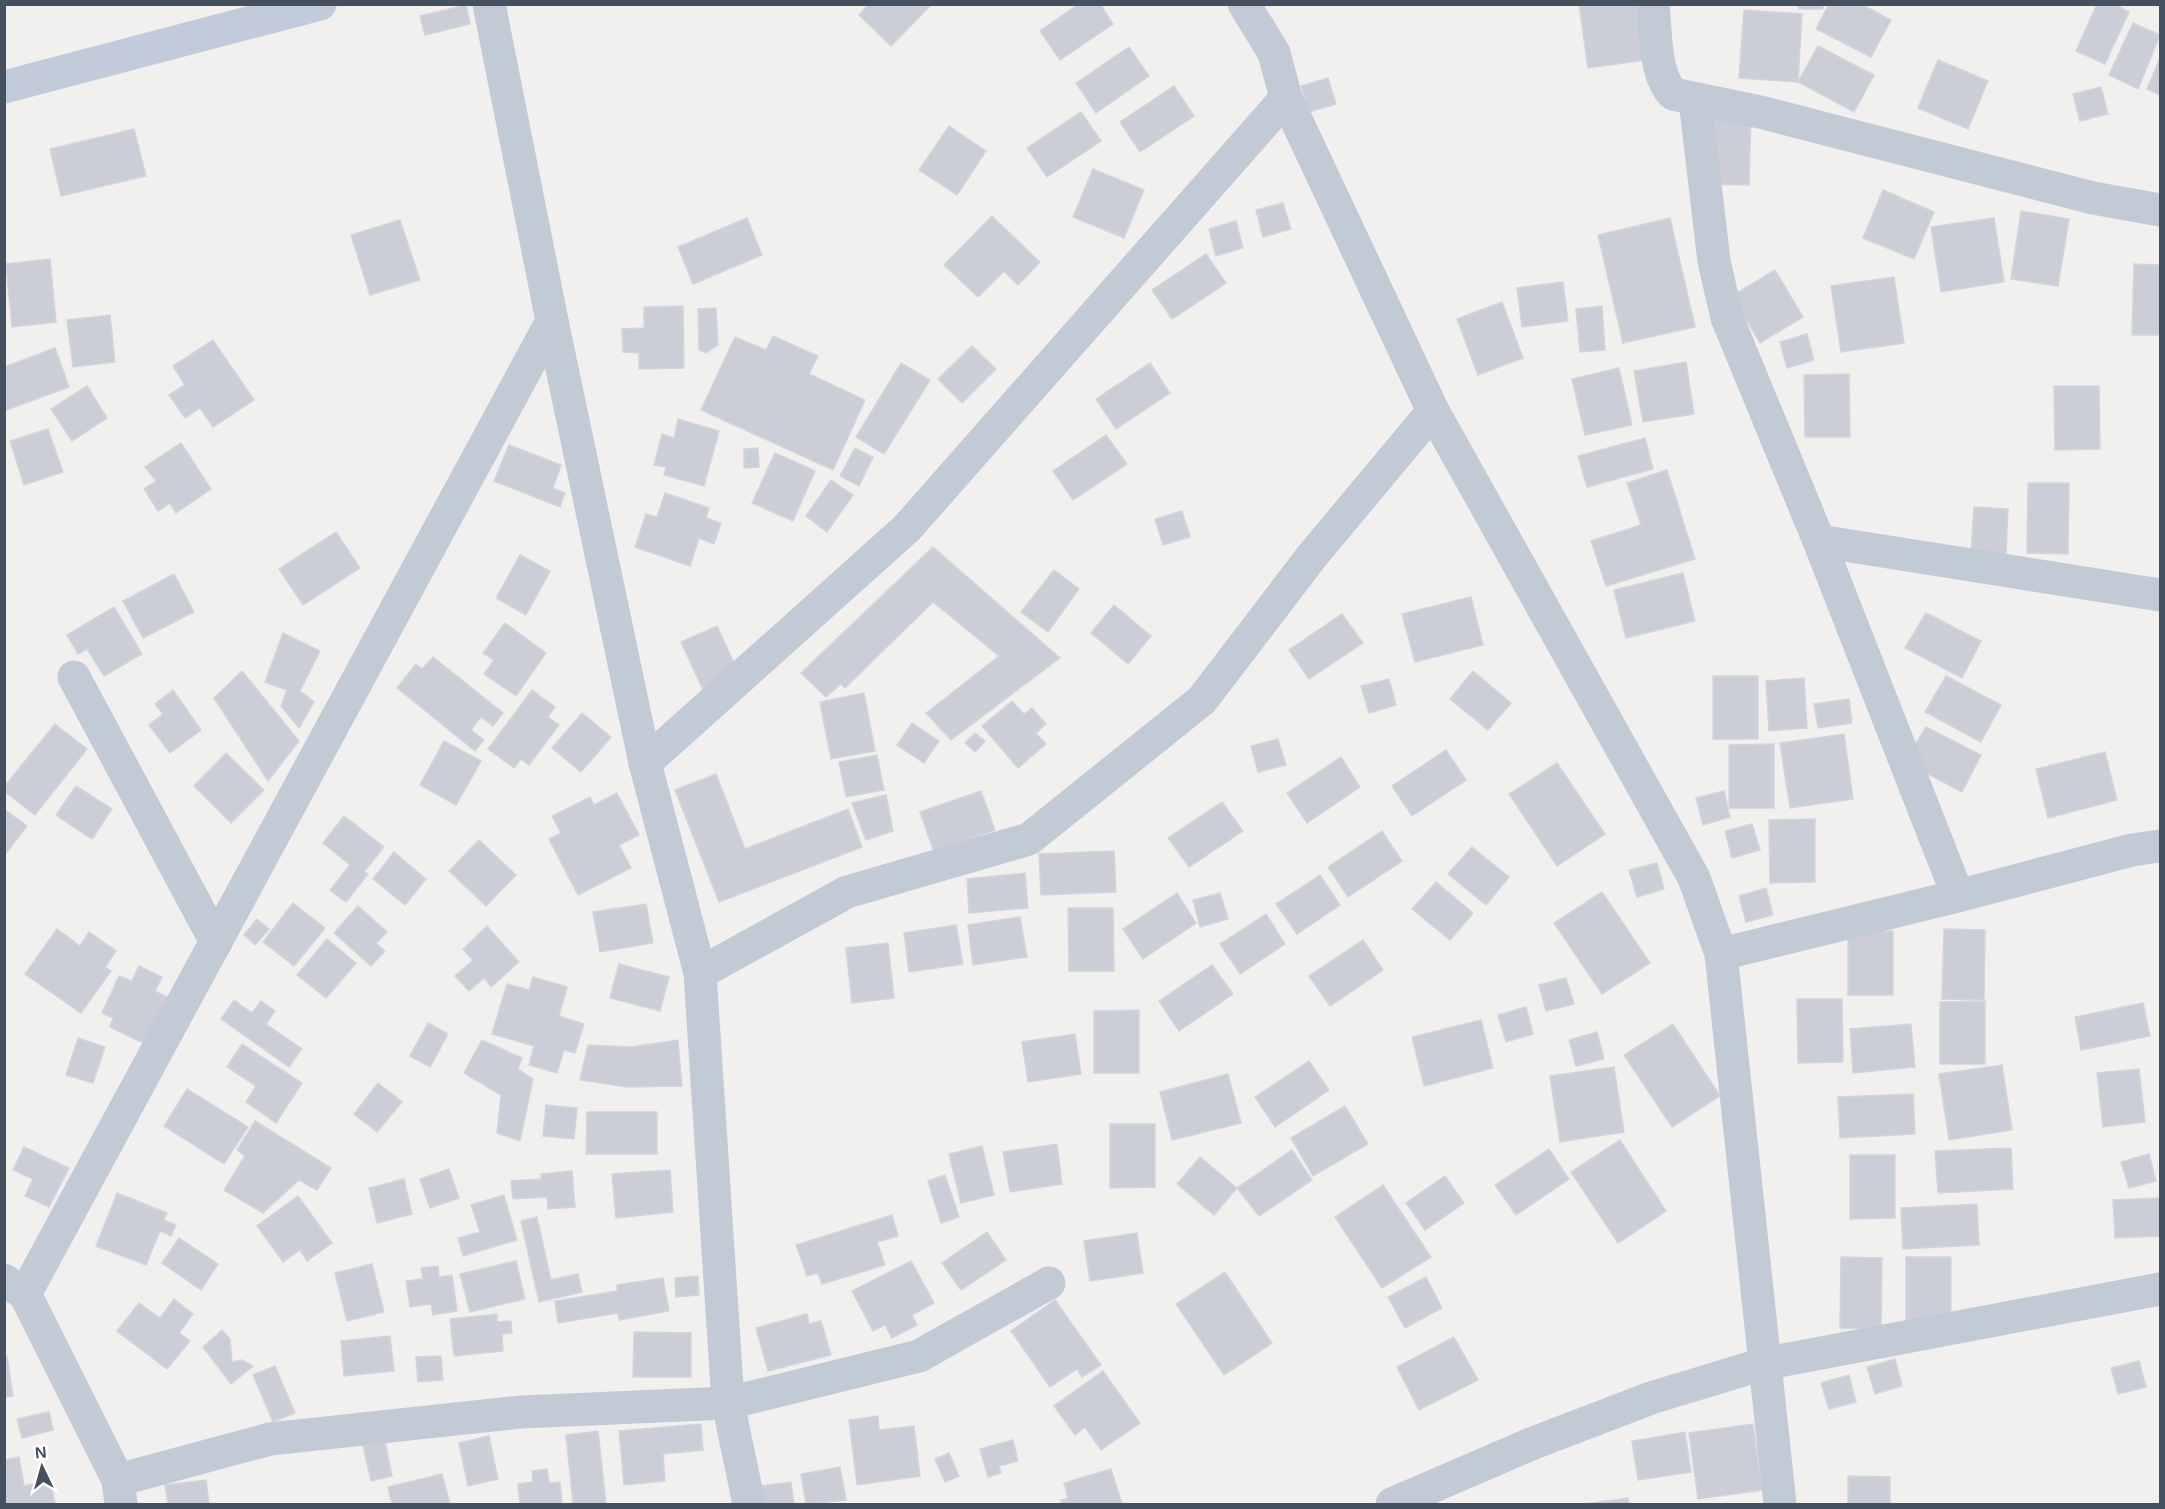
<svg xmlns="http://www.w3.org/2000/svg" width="2165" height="1509" font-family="Helvetica,sans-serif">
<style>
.building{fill:#cbced6;stroke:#d3d5dc;stroke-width:1.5}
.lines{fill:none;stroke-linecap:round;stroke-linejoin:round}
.street{stroke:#c2cad6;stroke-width:33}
.secondary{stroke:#c1cbda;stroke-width:33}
</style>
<rect width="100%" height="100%" fill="#f2f0ef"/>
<g class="building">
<path d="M869 4H932L891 46 859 15Z"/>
<path d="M1079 4H1100L1113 24 1060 60 1040 31Z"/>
<path d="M1579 4H1644L1652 59 1588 68Z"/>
<path d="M1798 4H1823V9H1799Z"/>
<path d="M1829 4H1861L1891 20 1871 57 1816 29Z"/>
<path d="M2097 4H2115L2129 12 2105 64 2076 51Z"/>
<path d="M466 5 470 24 425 35 420 16Z"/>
<path d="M1744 10 1802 14 1798 82 1739 78Z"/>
<path d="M2133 23 2160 35 2138 89 2109 75Z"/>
<path d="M1818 46 1874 75 1854 112 1798 82Z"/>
<path d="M1129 47 1149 76 1096 113 1076 83Z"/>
<path d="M2160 58V95L2147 89Z"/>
<path d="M1938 60 1988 81 1968 129 1918 108Z"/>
<path d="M1328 78 1336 104 1309 112 1301 86Z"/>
<path d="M1174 86 1194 116 1140 152 1120 122Z"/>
<path d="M2101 87 2108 114 2080 121 2073 94Z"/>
<path d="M1081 112 1101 141 1047 177 1027 148Z"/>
<path d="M1709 114 1751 115 1749 185 1708 184Z"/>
<path d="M949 126 986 151 957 195 919 170Z"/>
<path d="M134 129 146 176 61 196 50 149Z"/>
<path d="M1093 169 1144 190 1124 238 1073 217Z"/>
<path d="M1883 190 1934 212 1914 259 1863 238Z"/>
<path d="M1283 203 1291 229 1263 237 1256 210Z"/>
<path d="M2021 211 2069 219 2058 286 2011 279Z"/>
<path d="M992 216 1040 262 1018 285 1004 271 978 297 944 265Z"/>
<path d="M747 218 762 255 693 284 678 247Z"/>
<path d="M1670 218 1695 327 1623 343 1598 235Z"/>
<path d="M1994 218 2004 282 1941 292 1931 227Z"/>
<path d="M400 220 420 280 370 295 351 235Z"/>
<path d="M1236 221 1243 248 1216 256 1209 229Z"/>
<path d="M1206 254 1226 283 1172 319 1152 290Z"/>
<path d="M50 259 56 322 12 327 6 264Z"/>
<path d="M2134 264 2160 265V335H2132Z"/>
<path d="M1775 270 1803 317 1760 343 1732 296Z"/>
<path d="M1894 277 1904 343 1841 352 1831 286Z"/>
<path d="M1563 282 1568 321 1522 327 1517 288Z"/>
<path d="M1502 302 1523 358 1478 375 1457 319Z"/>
<path d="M683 306 684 368 639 369V353L623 352 622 329 644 328V307Z"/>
<path d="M1602 306 1605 350 1580 352 1576 309Z"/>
<path d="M716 308 718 345 706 353 699 350 698 309Z"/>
<path d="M110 315 115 362 73 367 67 320Z"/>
<path d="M1807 334 1814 360 1787 368 1780 342Z"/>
<path d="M773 336 818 356 809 374 865 400 833 470 701 410 735 337 766 350Z"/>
<path d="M213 340 254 400 213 427 200 408 185 418 169 395 185 385 173 366Z"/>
<path d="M972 346 996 369 962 403 938 379Z"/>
<path d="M55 348 69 387 4 411V367Z"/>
<path d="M1686 362 1694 414 1643 422 1634 371Z"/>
<path d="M901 363 930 380 884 454 856 437Z"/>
<path d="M1150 363 1170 393 1116 429 1096 399Z"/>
<path d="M1619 368 1632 425 1585 435 1572 379Z"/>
<path d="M1849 374 1850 437H1805L1804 375Z"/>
<path d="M87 386 107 418 72 441 51 409Z"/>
<path d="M2054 386H2099L2100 449 2055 450Z"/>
<path d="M678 419 719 431 704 486 664 475 666 467 654 465 662 434 674 438Z"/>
<path d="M48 429 63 472 24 485 10 441Z"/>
<path d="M1106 435 1127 464 1073 500 1053 471Z"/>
<path d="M1645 438 1653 469 1587 487 1578 456Z"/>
<path d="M181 443 211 489 176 513 170 503 158 511 144 489 156 481 145 467Z"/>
<path d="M509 445 561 465 553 488 565 493 560 507 494 481Z"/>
<path d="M758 448 759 467 744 468V449Z"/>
<path d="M855 448 873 457 859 486 840 476Z"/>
<path d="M775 453 815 471 793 521 752 503Z"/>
<path d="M1667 470 1695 559 1606 586 1591 541 1641 525 1627 483Z"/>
<path d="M831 480 853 495 827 532 806 516Z"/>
<path d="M2028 483H2069L2068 554 2027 553Z"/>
<path d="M665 493 709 508 706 518 721 523 714 544 699 538 690 566 635 547 646 514 657 517Z"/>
<path d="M1974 507 2008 509 2006 554 1971 552Z"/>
<path d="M1182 511 1190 537 1163 545 1155 519Z"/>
<path d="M336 532 360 568 303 605 279 569Z"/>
<path d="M933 547 1060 658 951 740 926 713 999 656 933 602 845 688 841 684 826 697 801 673Z"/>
<path d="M520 555 550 571 526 615 496 598Z"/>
<path d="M1054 570 1079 589 1048 632 1021 612Z"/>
<path d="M1683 573 1695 621 1626 638 1614 590Z"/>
<path d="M174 574 194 612 143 638 123 601Z"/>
<path d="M1471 597 1483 645 1415 662 1402 614Z"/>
<path d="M1114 605 1151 636 1128 664 1091 633Z"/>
<path d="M114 607 142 654 104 676 87 649 78 654 67 635Z"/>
<path d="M1926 613 1981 641 1962 678 1905 648Z"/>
<path d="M1342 614 1363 643 1309 679 1289 650Z"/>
<path d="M505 623 546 653 516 696 484 674 494 660 483 653Z"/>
<path d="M717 626 740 676 704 692 681 642Z"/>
<path d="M283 633 320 651 300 691 314 702 299 728 281 706 287 690 265 682Z"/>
<path d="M433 657 503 713 493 726 481 717 471 730 484 740 475 751 397 688 416 664 422 669Z"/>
<path d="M242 671 299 741 268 781 214 698Z"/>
<path d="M1473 671 1511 703 1488 730 1450 699Z"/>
<rect x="1713" y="676" width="45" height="63"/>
<path d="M1946 676 2001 705 1981 742 1925 712Z"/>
<path d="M1804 678 1807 728 1769 731 1766 681Z"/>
<path d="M1389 679 1396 705 1369 713 1361 686Z"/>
<path d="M173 690 201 730 170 753 149 725 163 714 155 704Z"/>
<path d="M532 690 555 707 548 717 559 725 529 765 521 759 514 768 488 749Z"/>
<path d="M864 693 875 751 831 759 820 702Z"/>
<path d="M1849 699 1852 723 1818 728 1814 704Z"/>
<path d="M1012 701 1024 714 1032 708 1046 724 1036 733 1046 744 1018 768 982 726Z"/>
<path d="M582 713 611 737 581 772 552 748Z"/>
<path d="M912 723 939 741 924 763 897 745Z"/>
<path d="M55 724 87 749 35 815 4 791V787Z"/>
<path d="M1926 727 1981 755 1962 792 1905 762Z"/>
<path d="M975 733 985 741 975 752 965 743Z"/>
<path d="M1844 734 1853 799 1790 808 1780 743Z"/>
<path d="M1278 739 1286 765 1258 772 1251 746Z"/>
<path d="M444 741 481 761 456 805 420 785Z"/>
<path d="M1774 744V808H1729V745Z"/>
<path d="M1446 750 1466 780 1412 816 1392 786Z"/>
<path d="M2105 752 2117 800 2048 818 2036 769Z"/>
<path d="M226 753 264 790 231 823 194 786Z"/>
<path d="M877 755 884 790 846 797 839 762Z"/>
<path d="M1341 757 1360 787 1307 823 1287 793Z"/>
<path d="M1557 763 1605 834 1557 866 1509 794Z"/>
<path d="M716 774 745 849 848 809 862 847 719 902 675 790Z"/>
<path d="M76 786 112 809 92 839 56 815Z"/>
<path d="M981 791 995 830 934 852 920 812Z"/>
<path d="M1724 791 1730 817 1703 825 1696 798Z"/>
<path d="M617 793 639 835 619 845 631 868 578 895 549 839 561 833 552 816 590 797 594 805Z"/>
<path d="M886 795 893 831 866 840 852 803Z"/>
<path d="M1222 802 1243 831 1189 867 1168 838Z"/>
<path d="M4 809 27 826 4 856Z"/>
<path d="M344 816 384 847 364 872 368 874 346 902 330 890 350 865 323 843Z"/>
<path d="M1815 819V882L1770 883 1769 820Z"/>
<path d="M1752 824 1760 850 1732 858 1725 831Z"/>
<path d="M1382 831 1402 861 1348 897 1328 867Z"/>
<path d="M479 840 516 875 486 906 449 871Z"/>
<path d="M1472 847 1509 877 1486 905 1448 874Z"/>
<path d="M1114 851 1116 892 1041 895 1039 854Z"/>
<path d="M394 852 426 879 405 905 373 879Z"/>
<path d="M1657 863 1664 889 1637 897 1629 870Z"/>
<path d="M1025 873 1028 908 969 913 967 879Z"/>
<path d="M1320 875 1340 905 1297 934 1276 904Z"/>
<path d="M1436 882 1473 913 1450 940 1412 909Z"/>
<path d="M1766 888 1773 915 1746 922 1739 896Z"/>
<path d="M1602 892 1650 963 1602 994 1554 923Z"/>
<path d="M1177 893 1196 923 1143 959 1123 929Z"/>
<path d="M1220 893 1228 919 1200 927 1193 900Z"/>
<path d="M293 903 325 928 294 966 263 942Z"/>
<path d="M646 904 653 943 600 952 593 912Z"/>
<path d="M358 906 387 932 376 943 385 951 371 966 334 933Z"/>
<path d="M1068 908H1113L1114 971H1069Z"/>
<path d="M1266 914 1285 944 1240 974 1220 944Z"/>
<path d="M1020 917 1027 957 973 965 968 925Z"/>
<path d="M257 919 269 929 255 945 244 935Z"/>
<path d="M956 925 963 964 909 972 904 933Z"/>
<path d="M487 926 519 962 491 987 484 978 469 991 455 976 473 960 463 949Z"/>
<path d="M57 929 80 946 89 932 116 951 105 967 111 971 81 1013 25 974Z"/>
<path d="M1944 929 1985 930 1984 1000 1942 999Z"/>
<path d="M1893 931V995H1848V932Z"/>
<path d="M327 939 356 963 326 998 297 975Z"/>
<path d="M1363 940 1383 970 1330 1006 1309 976Z"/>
<path d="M888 943 894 998 852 1003 846 948Z"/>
<path d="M619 964 669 977 660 1011 610 998Z"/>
<path d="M1212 965 1233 994 1179 1031 1159 1001Z"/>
<path d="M139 966 162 977 155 991 167 997 145 1044 110 1027 113 1018 102 1013 119 976 132 981Z"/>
<path d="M533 977 567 987 559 1016 584 1024 575 1053 564 1050 557 1073 529 1065 534 1046 492 1034 507 984 529 990Z"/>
<path d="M1566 978 1574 1004 1546 1011 1539 985Z"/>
<path d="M1797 999H1842L1843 1062 1798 1063Z"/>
<path d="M234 1000 252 1013 261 1001 275 1011 266 1024 302 1049 289 1067 221 1019Z"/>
<path d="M1985 1001V1064H1940V1002Z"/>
<path d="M2143 1003 2150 1036 2081 1050 2075 1017Z"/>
<path d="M1526 1007 1533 1034 1506 1042 1498 1015Z"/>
<path d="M1139 1010V1073H1094V1011Z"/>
<path d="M1481 1020 1493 1068 1424 1086 1412 1037Z"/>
<path d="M428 1023 448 1034 430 1067 410 1056Z"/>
<path d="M1673 1024 1720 1096 1672 1127 1624 1055Z"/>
<path d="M1911 1024 1915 1067 1853 1073 1850 1029Z"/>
<path d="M1597 1032 1604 1059 1576 1066 1569 1040Z"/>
<path d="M1075 1034 1081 1074 1028 1082 1022 1042Z"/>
<path d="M78 1038 105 1047 93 1083 66 1075Z"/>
<path d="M482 1040 522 1058 518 1069 533 1079 520 1141 497 1133 501 1095 464 1073Z"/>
<path d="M678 1040 682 1086 627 1087 580 1080 588 1045 631 1047Z"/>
<path d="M242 1044 302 1083 276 1123 246 1102 256 1086 227 1067Z"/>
<path d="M1309 1061 1329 1090 1275 1127 1255 1097Z"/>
<path d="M2002 1065 2012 1130 1949 1140 1939 1074Z"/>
<path d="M1614 1067 1624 1132 1560 1142 1550 1076Z"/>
<path d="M2139 1069 2145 1122 2103 1127 2097 1073Z"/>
<path d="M1228 1074 1241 1123 1172 1140 1160 1092Z"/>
<path d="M378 1083 402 1102 377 1132 354 1114Z"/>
<path d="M187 1089 248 1127 224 1164 164 1126Z"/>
<path d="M1913 1094 1915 1134 1840 1138 1838 1097Z"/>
<path d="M546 1105 577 1108 574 1139 543 1136Z"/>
<path d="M1345 1106 1368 1144 1313 1176 1291 1138Z"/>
<path d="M587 1112H657V1154H586Z"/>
<path d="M255 1121 331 1168 317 1190 299 1180 263 1213 224 1190 245 1156 237 1150Z"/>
<path d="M1110 1124H1155V1187L1110 1188Z"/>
<path d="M1620 1140 1666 1211 1618 1243 1571 1172Z"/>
<path d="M1057 1144 1062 1184 1010 1192 1003 1152Z"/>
<path d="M982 1146 994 1195 961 1203 949 1154Z"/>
<path d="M24 1147 69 1168 49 1207 25 1196 33 1179 13 1170Z"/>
<path d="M2011 1148 2013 1189 1938 1193 1935 1151Z"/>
<path d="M1549 1149 1569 1179 1516 1215 1495 1185Z"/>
<path d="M1292 1150 1312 1180 1259 1216 1237 1188Z"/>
<path d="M2149 1154 2156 1181 2129 1188 2121 1162Z"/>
<path d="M1850 1155H1895V1218L1850 1219Z"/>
<path d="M1200 1157 1237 1188 1214 1215 1177 1184Z"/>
<path d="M449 1169 459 1198 430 1208 420 1179Z"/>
<path d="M670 1170 673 1212 616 1218 612 1174Z"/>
<path d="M572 1171 575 1207 548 1209 547 1197 513 1199 511 1181 541 1179V1174Z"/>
<path d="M945 1175 959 1217 941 1223 928 1181Z"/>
<path d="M1445 1176 1464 1203 1425 1230 1406 1203Z"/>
<path d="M404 1179 412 1214 377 1223 369 1188Z"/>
<path d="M1383 1185 1431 1257 1382 1288 1335 1217Z"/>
<path d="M117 1193 167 1213 164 1220 176 1225 171 1236 160 1231 146 1265 96 1246Z"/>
<path d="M504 1195 517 1240 463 1256 458 1238 480 1232 471 1205Z"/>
<path d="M298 1196 332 1243 307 1261 300 1250 283 1262 257 1226Z"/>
<path d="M2160 1198V1236L2115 1238 2113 1200Z"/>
<path d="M1977 1204 1979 1245 1903 1249 1901 1208Z"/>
<path d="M892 1215 898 1236 877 1242 885 1265 822 1284 818 1273 807 1276 796 1245Z"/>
<path d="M537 1217 551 1280 578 1274 582 1292 539 1302 521 1221Z"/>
<path d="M987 1232 1006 1260 961 1290 942 1263Z"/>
<path d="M1137 1233 1143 1273 1090 1281 1084 1241Z"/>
<path d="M179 1238 218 1264 201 1290 162 1263Z"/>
<path d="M1841 1257 1882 1258 1881 1329 1840 1328Z"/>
<rect x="1906" y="1257" width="45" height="63"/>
<path d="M516 1261 525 1299 470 1312 460 1274Z"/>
<path d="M911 1261 934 1303 912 1315 917 1325 892 1338 885 1325 873 1331 852 1291Z"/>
<path d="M372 1264 384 1312 347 1321 335 1273Z"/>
<path d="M438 1266 439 1277 452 1275 457 1311 433 1315 431 1304 410 1307 406 1281 423 1279 421 1268Z"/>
<path d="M1225 1272 1272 1343 1224 1375 1176 1304Z"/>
<path d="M698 1276 699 1295 676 1297 675 1278Z"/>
<path d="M1426 1277 1442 1308 1405 1328 1388 1297Z"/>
<path d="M663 1278 669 1311 619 1320 618 1313 558 1323 555 1301 617 1291V1285Z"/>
<path d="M174 1299 193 1314 179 1333 190 1341 167 1369 117 1331 139 1303 160 1318Z"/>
<path d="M1055 1300 1101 1365 1082 1377 1077 1369 1050 1387 1011 1331Z"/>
<path d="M497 1314V1322L511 1321 512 1333 502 1334 503 1351 454 1356 450 1319Z"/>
<path d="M807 1314 809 1324 821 1321 831 1355 768 1371 756 1328Z"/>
<path d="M222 1330 230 1339 232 1362 242 1360 253 1366 231 1384 203 1347Z"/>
<path d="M634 1332 691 1333V1377H633Z"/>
<path d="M390 1336 394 1371 344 1376 341 1341Z"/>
<path d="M1454 1337 1478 1380 1419 1410 1397 1367Z"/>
<path d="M4 1356H7L13 1396 4 1397Z"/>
<path d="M441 1356 443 1380 418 1382 416 1357Z"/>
<path d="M1895 1359 1902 1386 1875 1394 1867 1367Z"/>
<path d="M2139 1361 2146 1387 2118 1394 2111 1368Z"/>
<path d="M275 1366 295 1413 273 1422 253 1375Z"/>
<path d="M1103 1371 1140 1423 1101 1450 1085 1427 1075 1435 1054 1406Z"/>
<path d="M1849 1375 1856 1402 1829 1409 1821 1383Z"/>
<path d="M49 1412 53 1430 22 1438 17 1419Z"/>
<path d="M878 1416 879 1430 914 1426 920 1476 857 1485 849 1420Z"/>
<path d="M701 1424 703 1450 663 1454 665 1481 624 1485 619 1431Z"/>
<path d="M1753 1424 1762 1490 1698 1499 1689 1433Z"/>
<path d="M598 1431 606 1504H573L566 1435Z"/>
<path d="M1685 1432 1691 1472 1638 1480 1632 1441Z"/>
<path d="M489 1436 498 1479 468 1486 459 1443Z"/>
<path d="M1013 1440 1018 1461 999 1466 1001 1473 988 1477 980 1449Z"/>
<path d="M385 1442 392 1476 371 1481 363 1446Z"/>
<path d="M949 1453 959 1476 945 1482 935 1459Z"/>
<path d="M19 1457 24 1486 51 1481 55 1504H4V1460Z"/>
<path d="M840 1467 846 1500 806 1504 801 1474Z"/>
<path d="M547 1469 549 1483 560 1482 562 1504H520L518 1484 533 1482 532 1471Z"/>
<path d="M1111 1469 1122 1504H1062L1061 1500 1068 1498 1064 1483Z"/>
<path d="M442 1474 450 1504H392L388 1487Z"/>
<path d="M1848 1476 1890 1477V1504H1848Z"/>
<path d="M206 1480 209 1504H168L165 1485Z"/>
<path d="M791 1482 794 1504H763L760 1486Z"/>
<path d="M1628 1498 1629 1504H1585Z"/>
</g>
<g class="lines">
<g class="street">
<path d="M489 4 552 321 645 763 700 973 728 1403 749 1504"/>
<path d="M1244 4 1274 53 1286 98 1433 411 1694 878 1721 954 1780 1504"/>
<path d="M1653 4C1656 31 1654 74 1673 94L1760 112 2093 198 2160 210"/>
<path d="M1695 100 1714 261 1727 318 1819 541 1958 896"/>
<path d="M1819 541 2160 595"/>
<path d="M74 677 216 942"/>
<path d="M645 763 907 528 1286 98"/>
<path d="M1721 954 1958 896 2132 850 2160 846"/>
<path d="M700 973 847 892 1029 839 1202 700 1312 556 1433 411"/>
<path d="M4 1280 25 1294 118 1480 121 1504"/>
<path d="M25 1294 552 321"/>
<path d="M118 1480 270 1439 521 1412 728 1403 919 1356 1049 1283"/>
<path d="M1392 1504 1531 1444 1651 1398 1763 1364 2160 1289"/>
</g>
<path class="secondary" d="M4 87 320 4"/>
</g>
<rect width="2165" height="1509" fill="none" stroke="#46515f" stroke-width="12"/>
<g transform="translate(42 1467) rotate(355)" stroke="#ffffff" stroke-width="4.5" paint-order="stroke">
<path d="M0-4.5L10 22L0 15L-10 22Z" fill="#46515f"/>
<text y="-9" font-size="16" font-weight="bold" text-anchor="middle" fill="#46515f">N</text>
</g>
</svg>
